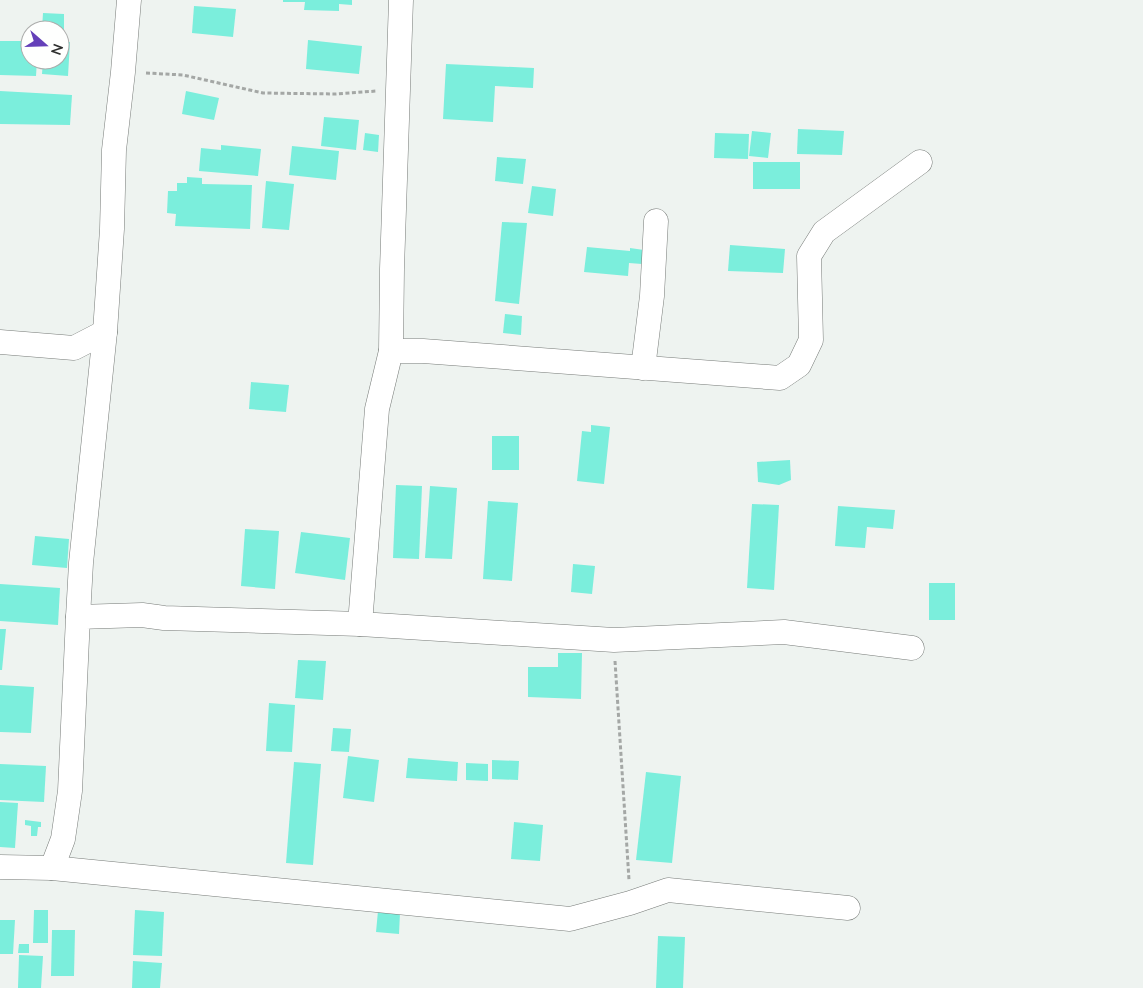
<svg xmlns="http://www.w3.org/2000/svg" width="1143" height="988" font-family="Mulish,sans-serif">
<style>
.building{fill:#7beedc}
.lines{fill:none;stroke-linecap:round;stroke-linejoin:round}
.minor-casing{stroke:#777b78;stroke-width:25}
.path{stroke:#a4a7a5;stroke-width:3;stroke-dasharray:4 2.5;stroke-linecap:butt}
.minor{stroke:#fff;stroke-width:24}
</style>
<rect width="100%" height="100%" fill="#eef3f0"/>
<g class="building">
<path d="M283 0H352V5L339 4V11L304 10 305 2H283Z"/>
<path d="M194 6 236 9 233 37 192 33Z"/>
<path d="M43 13 64 14V30L42 29Z"/>
<path d="M308 40 362 46 359 74 306 69Z"/>
<path d="M0 41H30V60H37L36 76 0 75Z"/>
<path d="M60 42H70L68 76 42 74 43 60H60Z"/>
<path d="M446 64 534 68 533 88 495 86 493 122 443 119Z"/>
<path d="M0 91 72 95 70 125 0 124Z"/>
<path d="M186 91 219 98 214 120 182 114Z"/>
<path d="M324 117 359 120 356 150 321 146Z"/>
<path d="M798 129 844 131 842 155 797 154Z"/>
<path d="M752 131 771 133 768 158 749 156Z"/>
<path d="M365 133 379 135 378 152 363 150Z"/>
<path d="M715 133 749 134 748 159 714 158Z"/>
<path d="M221 145 261 149 258 176 199 171 201 148 221 150Z"/>
<path d="M292 146 339 151 336 180 289 175Z"/>
<path d="M497 157 526 159 523 184 495 181Z"/>
<rect x="753" y="162" width="47" height="27"/>
<path d="M187 177 202 178V184L252 185 250 229 175 226 176 214 167 213 168 191H177V183H187Z"/>
<path d="M266 181 294 184 289 230 262 228Z"/>
<path d="M532 186 556 189 553 216 528 213Z"/>
<path d="M502 222 527 223 519 304 495 301Z"/>
<path d="M730 245 785 249 783 273 728 271Z"/>
<path d="M587 247 630 251V248L644 250 642 264 629 263 628 276 584 272Z"/>
<path d="M505 314 522 316 521 335 503 333Z"/>
<path d="M251 382 289 385 286 412 249 409Z"/>
<path d="M591 425 610 427 604 484 577 481 582 431 591 432Z"/>
<rect x="492" y="436" width="27" height="34"/>
<path d="M790 460 791 480 779 485 758 482 757 462Z"/>
<path d="M396 485 422 486 419 559 393 558Z"/>
<path d="M430 486 457 488 452 559 425 558Z"/>
<path d="M488 501 518 503 512 581 483 579Z"/>
<path d="M752 504 779 505 774 590 747 588Z"/>
<path d="M838 506 895 510 893 529 867 527 865 548 835 546Z"/>
<path d="M245 529 279 531 275 589 241 586Z"/>
<path d="M301 532 350 538 345 580 295 573Z"/>
<path d="M35 536 69 539 67 568 32 565Z"/>
<path d="M573 564 595 566 592 594 571 592Z"/>
<rect x="929" y="583" width="26" height="37"/>
<path d="M0 584 60 588 58 625 0 621Z"/>
<path d="M0 629H6L2 670H0Z"/>
<path d="M558 653H582L581 699 528 697V667H558Z"/>
<path d="M298 660 326 661 323 700 295 698Z"/>
<path d="M0 685 34 687 31 733 0 732Z"/>
<path d="M269 703 295 705 292 752 266 751Z"/>
<path d="M333 728 351 729 349 752 331 751Z"/>
<path d="M348 756 379 760 374 802 343 798Z"/>
<path d="M408 758 458 762 457 781 406 778Z"/>
<path d="M492 760 519 761 518 780 492 779Z"/>
<path d="M294 762 321 764 313 865 286 863Z"/>
<path d="M466 763 488 764V781L466 780Z"/>
<path d="M0 764 46 766 44 802 0 800Z"/>
<path d="M646 772 681 776 672 863 636 860Z"/>
<path d="M0 802 18 803 15 848 0 847Z"/>
<path d="M25 820 41 822V827H38L37 836H31V826L25 825Z"/>
<path d="M514 822 543 825 540 861 511 859Z"/>
<path d="M34 910H48V943H33Z"/>
<path d="M135 910 164 912 162 956 133 955Z"/>
<path d="M378 911 400 913 399 934 376 932Z"/>
<path d="M0 920H15L13 954H0Z"/>
<path d="M52 930H75L74 976H51Z"/>
<path d="M658 936 685 937 683 988H656Z"/>
<path d="M19 944H29V953H18Z"/>
<path d="M19 955 43 956 41 988H18Z"/>
<path d="M133 961 162 963 160 988H132Z"/>
</g>
<g class="lines">
<g class="minor-casing">
<g id="minor">
<path d="M0 342 74 348 105 332"/>
<path d="M391 351 392 269 401 0"/>
<path d="M643 368 652 296 656 221"/>
<path d="M78 617 81 563 105 332 112 229 114 150 123 72 129 0"/>
<path d="M360 624 377 409 391 351H423L780 378 799 365 811 340 809 256 824 232 920 162"/>
<path d="M0 867 52 868 63 839 70 791 78 617 142 615 164 618 360 624 614 640 784 632 912 648"/>
<path d="M52 868 570 919 630 903 668 890 848 908"/>
</g>
</g>
<g class="path">
<path d="M146 73 183 75 263 93 335 94 377 91"/>
<path d="M615 661 629 880"/>
</g>
<use href="#minor" class="minor"/>
</g>
<g transform="translate(45 45) rotate(110)"><circle r="24" fill="#fefffe" stroke="#abacab"/>
<path d="M0-4L9 19L0 12L-9 19Z" fill="#6440b9"/>
<text y="-8" font-size="14" font-weight="bold" text-anchor="middle" fill="#2e2f2e">N</text>
</g>
</svg>
